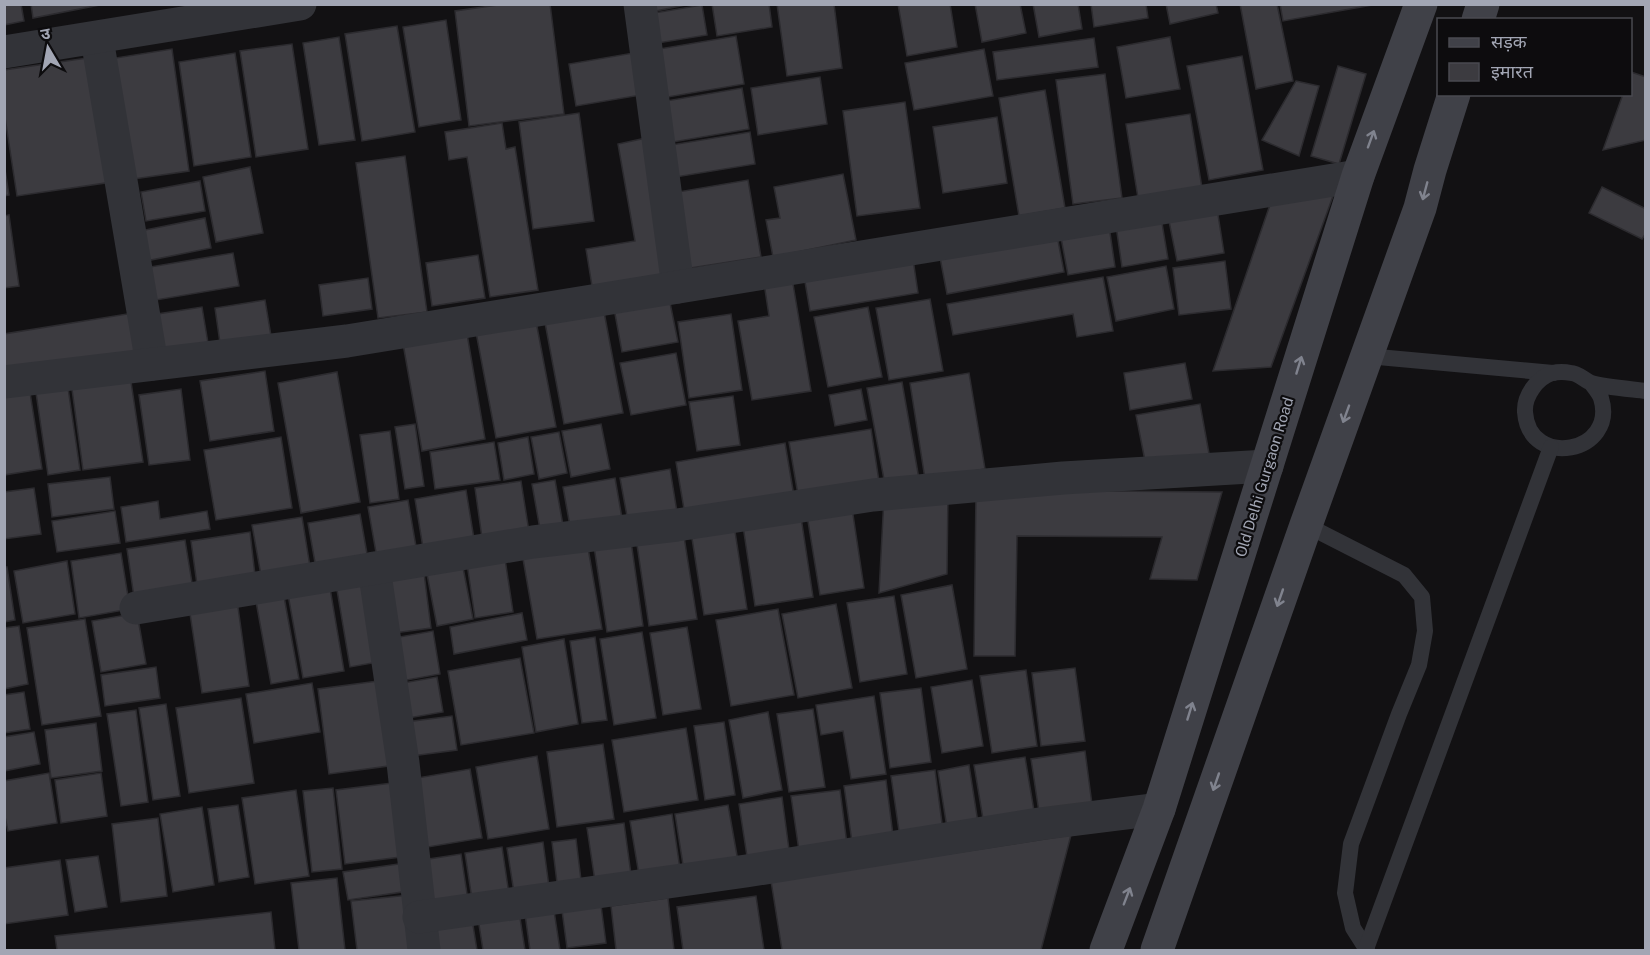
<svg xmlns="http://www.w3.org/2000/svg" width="1650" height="955" font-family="'Public Sans','Noto Sans Devanagari',sans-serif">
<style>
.building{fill:#3c3b40;stroke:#2c2b2f;stroke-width:1.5}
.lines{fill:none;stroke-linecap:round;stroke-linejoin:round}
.lane{stroke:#323338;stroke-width:16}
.street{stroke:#323338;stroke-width:33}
.secondary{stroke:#404148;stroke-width:33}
.oneway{stroke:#80838e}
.labels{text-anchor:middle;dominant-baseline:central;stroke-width:4.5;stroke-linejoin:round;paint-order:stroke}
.street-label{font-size:15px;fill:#a2a6b4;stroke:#0d0c0e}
</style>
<rect width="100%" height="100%" fill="#121113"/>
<g class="building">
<path d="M4 4H21L24 21 4 25Z"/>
<path d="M31 4H105L33 18Z"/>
<path d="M505 4H550L564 114 469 126 455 11Z"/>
<path d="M649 4H690L651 12Z"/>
<path d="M712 4H769L772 27 717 36Z"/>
<path d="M777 4H834L842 68 787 76Z"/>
<path d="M898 4H950L957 47 907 56Z"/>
<path d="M975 4H1020L1026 33 982 42Z"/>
<path d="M1033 4H1078L1082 29 1039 37Z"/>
<path d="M1091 4H1146L1148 18 1094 27Z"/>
<path d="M1166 4H1216L1218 13 1170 24Z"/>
<path d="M1240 4H1277L1293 81 1256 89Z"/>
<path d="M1280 4H1378L1283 21Z"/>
<path d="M702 5 707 35 652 44 648 14Z"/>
<path d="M446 20 461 120 419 127 403 27Z"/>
<path d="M397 26 415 132 362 141 345 34Z"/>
<path d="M736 36 744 84 662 98 653 50Z"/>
<path d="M339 37 355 140 319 145 303 43Z"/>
<path d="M1170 37 1180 89 1126 98 1117 47Z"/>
<path d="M1094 38 1098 67 997 80 993 52Z"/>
<path d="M292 44 308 149 256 157 240 51Z"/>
<path d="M172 49 189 171 127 180 109 59Z"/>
<path d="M984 49 993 96 914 110 905 63Z"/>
<path d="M639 52 647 94 576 106 569 64Z"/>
<path d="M235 53 251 157 194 166 179 62Z"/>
<path d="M1242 56 1263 170 1209 180 1187 66Z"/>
<path d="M94 57 112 182 17 196 4 111V70Z"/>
<path d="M1338 66 1366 74 1339 164 1311 156Z"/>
<path d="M1631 72 1646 77V140L1603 150 1623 94H1630Z"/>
<path d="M1105 74 1122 198 1073 204 1056 80Z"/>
<path d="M820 77 827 124 758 135 751 88Z"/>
<path d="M1296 81 1319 86 1299 156 1262 140Z"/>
<path d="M742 88 749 129 673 142 666 101Z"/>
<path d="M1045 90 1065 208 1019 216 999 98Z"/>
<path d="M905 102 920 208 857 216 843 111Z"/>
<path d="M579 113 594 221 533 229 519 122Z"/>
<path d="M1190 114 1202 188 1138 198 1126 124Z"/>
<path d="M997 117 1007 183 943 193 933 127Z"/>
<path d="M502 123 506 149 515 147 538 290 490 297 467 157 449 160 445 132Z"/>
<path d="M750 132 755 164 676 177 671 145Z"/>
<path d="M646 138 664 274 592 286 586 249 635 241 618 144Z"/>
<path d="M405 156 427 312 378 318 356 163Z"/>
<path d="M4 163 9 195 4 196Z"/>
<path d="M250 167 263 233 216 242 203 177Z"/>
<path d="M843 174 856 240 773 257 766 220 780 218 774 187Z"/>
<path d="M748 180 761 257 684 269 672 193Z"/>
<path d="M200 181 205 211 146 221 141 192Z"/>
<path d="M1337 185 1271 367 1213 371 1274 193Z"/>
<path d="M1602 187 1646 209V233L1642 239 1589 213Z"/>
<path d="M1216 202 1224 253 1177 261 1167 211Z"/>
<path d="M1160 211 1168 259 1122 267 1115 219Z"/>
<path d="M9 215 19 286 4 288V216Z"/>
<path d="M205 218 211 248 146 261 140 231Z"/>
<path d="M1108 219 1115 267 1068 275 1059 227Z"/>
<path d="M1055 225 1064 272 947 294 938 247Z"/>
<path d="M233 253 239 286 150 301 144 268Z"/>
<path d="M478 255 485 298 432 306 426 263Z"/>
<path d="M913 259 918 293 810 311 804 276Z"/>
<path d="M1225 261 1231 309 1179 315 1173 268Z"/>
<path d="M1166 266 1174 309 1116 321 1107 277Z"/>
<path d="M1103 277 1113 331 1077 337 1073 314 953 335 947 304Z"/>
<path d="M368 278 372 309 323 316 319 285Z"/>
<path d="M792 278 811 391 752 400 738 321 769 316 764 283Z"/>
<path d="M668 293 678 342 622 352 613 303Z"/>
<path d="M930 299 943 371 889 380 876 308Z"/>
<path d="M265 300 272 342 221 350 215 308Z"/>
<path d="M602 301 623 413 564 424 543 312Z"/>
<path d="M202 307 209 349 157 357 151 315Z"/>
<path d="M868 307 882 377 828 387 814 317Z"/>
<path d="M133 313 141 360 4 382V334Z"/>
<path d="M731 314 742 390 689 398 678 322Z"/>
<path d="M535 316 556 427 496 438 475 327Z"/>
<path d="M466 328 485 439 422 451 402 338Z"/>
<path d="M676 353 686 405 631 415 620 363Z"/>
<path d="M1185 363 1192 399 1130 410 1124 373Z"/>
<path d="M265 371 274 431 210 441 200 381Z"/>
<path d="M337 372 360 502 301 513 278 383Z"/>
<path d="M969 373 985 469 925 479 910 383Z"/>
<path d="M130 375 143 462 83 470 71 382Z"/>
<path d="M67 381 80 470 48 475 35 386Z"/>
<path d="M902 382 919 479 885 485 867 388Z"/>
<path d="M29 386 42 469 4 475V390Z"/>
<path d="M181 389 190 460 149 465 139 395Z"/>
<path d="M861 389 867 420 835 426 829 395Z"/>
<path d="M733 396 740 445 697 451 689 402Z"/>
<path d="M1200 404 1210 459 1147 471 1136 415Z"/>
<path d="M415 424 424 486 405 489 395 427Z"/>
<path d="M601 424 610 469 571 477 562 431Z"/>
<path d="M871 429 880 488 799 501 789 442Z"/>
<path d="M390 431 399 499 370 503 360 435Z"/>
<path d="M559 432 567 473 539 479 531 437Z"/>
<path d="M281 437 292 508 216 520 204 450Z"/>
<path d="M528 437 534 474 504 480 498 443Z"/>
<path d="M494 442 500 480 435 489 430 452Z"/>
<path d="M785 443 795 502 686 521 676 462Z"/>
<path d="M670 469 678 518 629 527 620 478Z"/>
<path d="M110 477 114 509 52 517 48 484Z"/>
<path d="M615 478 623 524 571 532 563 487Z"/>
<path d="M555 480 564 531 541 535 532 484Z"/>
<path d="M521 481 530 538 483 545 475 488Z"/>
<path d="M34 488 41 534 4 539V492Z"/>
<path d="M466 490 475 545 424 554 415 499Z"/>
<path d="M976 490 1222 492 1197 580 1150 579 1162 537 1017 536 1015 656H974Z"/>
<path d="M948 491 947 574 879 593 884 497Z"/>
<path d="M408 500 418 558 378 564 368 507Z"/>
<path d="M158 501 160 519 207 511 210 529 126 542 121 507Z"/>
<path d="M852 508 864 588 820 595 807 515Z"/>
<path d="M115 511 120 543 57 552 52 521Z"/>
<path d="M360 514 369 565 317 574 308 523Z"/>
<path d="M302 517 311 573 262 581 252 525Z"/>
<path d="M801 517 813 597 755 606 743 526Z"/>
<path d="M734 525 747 609 704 615 691 532Z"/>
<path d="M683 530 697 619 649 626 636 538Z"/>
<path d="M250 532 256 584 198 592 191 541Z"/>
<path d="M630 534 643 626 607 632 593 540Z"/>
<path d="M185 540 194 595 135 604 127 549Z"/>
<path d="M587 542 602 629 537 639 522 553Z"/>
<path d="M504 552 513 612 475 618 466 557Z"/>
<path d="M121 553 130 609 79 618 71 561Z"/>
<path d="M461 557 473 619 437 626 425 564Z"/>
<path d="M67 561 75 614 23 623 14 571Z"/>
<path d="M423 565 431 628 387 634 378 571Z"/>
<path d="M4 567H7L15 620 4 622Z"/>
<path d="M369 572 384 661 350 667 335 578Z"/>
<path d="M329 582 344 671 303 678 287 589Z"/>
<path d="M952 585 967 669 916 678 901 595Z"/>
<path d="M283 591 299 679 271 684 255 596Z"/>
<path d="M894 596 907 674 860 682 847 603Z"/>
<path d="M237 600 249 686 202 693 189 607Z"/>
<path d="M836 604 852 688 798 698 782 614Z"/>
<path d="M778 609 794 695 731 706 716 620Z"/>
<path d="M137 613 146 664 101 672 92 621Z"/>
<path d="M522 613 527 640 454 654 450 627Z"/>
<path d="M85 619 101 716 42 725 27 628Z"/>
<path d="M19 626 28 684 4 689V628Z"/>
<path d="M687 627 701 709 663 715 650 633Z"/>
<path d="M433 631 440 674 396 682 388 639Z"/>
<path d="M642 632 656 718 614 725 600 639Z"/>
<path d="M595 637 607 720 582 723 570 641Z"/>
<path d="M564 639 578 724 536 732 522 647Z"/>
<path d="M520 658 534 733 461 745 448 671Z"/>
<path d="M156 667 160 698 105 706 101 675Z"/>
<path d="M1075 668 1085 741 1041 746 1032 673Z"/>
<path d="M1026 670 1037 746 992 753 980 676Z"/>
<path d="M437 677 443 712 403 719 397 684Z"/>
<path d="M385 680 396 765 329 774 318 689Z"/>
<path d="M972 680 983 746 942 753 931 687Z"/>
<path d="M312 683 320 732 254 743 246 694Z"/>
<path d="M921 688 931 762 890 768 880 693Z"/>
<path d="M24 692 30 729 4 733V695Z"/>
<path d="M874 696 886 774 851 779 843 731 821 735 816 705Z"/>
<path d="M241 698 254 783 189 793 176 708Z"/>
<path d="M166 704 180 796 153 800 139 708Z"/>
<path d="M813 709 825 787 789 792 777 714Z"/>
<path d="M136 710 148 802 121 806 107 714Z"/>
<path d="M768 712 782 790 743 798 729 720Z"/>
<path d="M452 716 457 750 412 756 406 722Z"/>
<path d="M724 722 735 795 705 800 694 726Z"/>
<path d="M96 723 102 771 51 778 45 730Z"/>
<path d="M686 728 698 800 624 812 612 740Z"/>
<path d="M34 732 40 764 4 771V737Z"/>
<path d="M603 744 614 819 557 827 547 752Z"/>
<path d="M1085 751 1093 812 1040 819 1031 759Z"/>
<path d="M537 756 549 829 488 839 476 767Z"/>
<path d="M1025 757 1035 817 984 825 974 765Z"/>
<path d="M969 765 979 829 948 834 938 771Z"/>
<path d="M470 769 482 838 422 848 411 779Z"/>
<path d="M935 770 943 831 900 838 891 776Z"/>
<path d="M49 773 57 823 8 831 4 812V781Z"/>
<path d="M101 773 107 816 61 823 55 780Z"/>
<path d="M886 780 894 843 853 849 844 786Z"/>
<path d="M400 782 409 856 345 864 336 790Z"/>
<path d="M333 788 342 869 312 872 303 791Z"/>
<path d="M296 790 309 876 255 884 242 798Z"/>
<path d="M840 790 847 844 799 851 791 796Z"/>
<path d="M782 797 790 857 748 863 739 804Z"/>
<path d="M238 805 249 877 219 882 208 809Z"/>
<path d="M728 805 738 861 684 871 675 814Z"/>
<path d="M202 807 214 885 173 892 160 814Z"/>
<path d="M672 814 680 869 639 875 630 821Z"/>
<path d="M158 818 167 896 121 902 112 824Z"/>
<path d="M624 823 632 882 596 888 587 828Z"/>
<path d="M1071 835 1041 950H782L771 881Z"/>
<path d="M576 839 582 888 558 891 552 842Z"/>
<path d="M543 842 550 894 515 899 507 848Z"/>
<path d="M502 847 510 901 473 906 465 853Z"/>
<path d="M461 854 469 907 424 913 416 861Z"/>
<path d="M98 856 107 907 75 912 66 860Z"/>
<path d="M60 860 68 915 4 924V868Z"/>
<path d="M405 863 409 891 348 900 343 872Z"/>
<path d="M337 878 345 950H299L291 883Z"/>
<path d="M409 895 415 950H357L351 901Z"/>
<path d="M756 896 764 950H683L677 907Z"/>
<path d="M600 898 606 943 567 948 561 903Z"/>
<path d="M668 898 674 950H616L611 906Z"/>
<path d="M553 904 560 950H530L524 907Z"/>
<path d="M518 905 525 950H483L477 912Z"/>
<path d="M271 912 275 950H57L55 936Z"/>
<path d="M471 913 477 950H431L426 920Z"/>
</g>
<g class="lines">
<g class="lane">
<path d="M1367 356 1553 373"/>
<path d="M1591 383C1594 387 1599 393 1601 398 1618 453 1529 470 1525 412 1524 396 1537 378 1552 373 1557 372 1566 372 1571 373 1578 373 1584 380 1591 383 1604 387 1630 389 1646 391"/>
<path d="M1306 525 1404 575 1422 597 1425 631 1419 665 1399 714 1351 844 1345 893 1353 928 1367 950"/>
<path d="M1366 949 1551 447"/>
</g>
<g class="street">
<path d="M640 4 678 287"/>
<path d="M97 39 152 364"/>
<path d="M4 52 300 4"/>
<path d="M4 382 347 341 1358 176"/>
<path d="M374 568 403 763 424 950"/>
<path d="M136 608 533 542 677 525 873 495 1063 478 1267 466"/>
<path d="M419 917 746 871 1039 824 1159 809"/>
</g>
<g class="secondary">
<path d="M1478 20 1483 4"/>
<path d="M1106 950 1159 809 1358 176 1421 4"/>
<path d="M1157 950 1306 525 1420 208 1430 170 1454 94"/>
</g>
</g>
<defs><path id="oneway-shaft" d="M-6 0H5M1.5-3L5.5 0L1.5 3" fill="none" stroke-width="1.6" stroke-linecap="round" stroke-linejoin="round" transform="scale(1.5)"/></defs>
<g class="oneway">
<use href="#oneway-shaft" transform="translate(1371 139) rotate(-70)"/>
<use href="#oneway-shaft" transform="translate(1425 191) rotate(105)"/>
<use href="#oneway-shaft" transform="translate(1299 365) rotate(-73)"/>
<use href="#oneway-shaft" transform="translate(1346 414) rotate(110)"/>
<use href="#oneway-shaft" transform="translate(1280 598) rotate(109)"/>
<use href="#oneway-shaft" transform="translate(1190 711) rotate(-73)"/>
<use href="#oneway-shaft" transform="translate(1216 782) rotate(109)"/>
<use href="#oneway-shaft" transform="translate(1127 896) rotate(-69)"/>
</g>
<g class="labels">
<g class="street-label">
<text transform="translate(1264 477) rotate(-73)">Old Delhi Gurgaon Road</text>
</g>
</g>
<rect width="1650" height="955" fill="none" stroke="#a2a6b4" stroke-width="12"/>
<rect x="1437" y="18" width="195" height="78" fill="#0d0c0e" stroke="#494a50" stroke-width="1.5"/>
<rect x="1449" y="38" width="30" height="9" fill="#404148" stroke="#494a50" stroke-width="1.5"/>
<text x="1491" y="48" font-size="18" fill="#a2a6b4">सड़क</text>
<rect x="1449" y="63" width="30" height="18" fill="#3c3b40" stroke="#494a50" stroke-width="1.5"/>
<text x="1491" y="78" font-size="18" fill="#a2a6b4">इमारत</text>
<g transform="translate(48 48) rotate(350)" stroke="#0d0c0e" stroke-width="4.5" paint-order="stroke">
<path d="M0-4.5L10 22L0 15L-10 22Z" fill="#a2a6b4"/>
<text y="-9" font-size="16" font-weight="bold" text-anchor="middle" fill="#a2a6b4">उ</text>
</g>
</svg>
